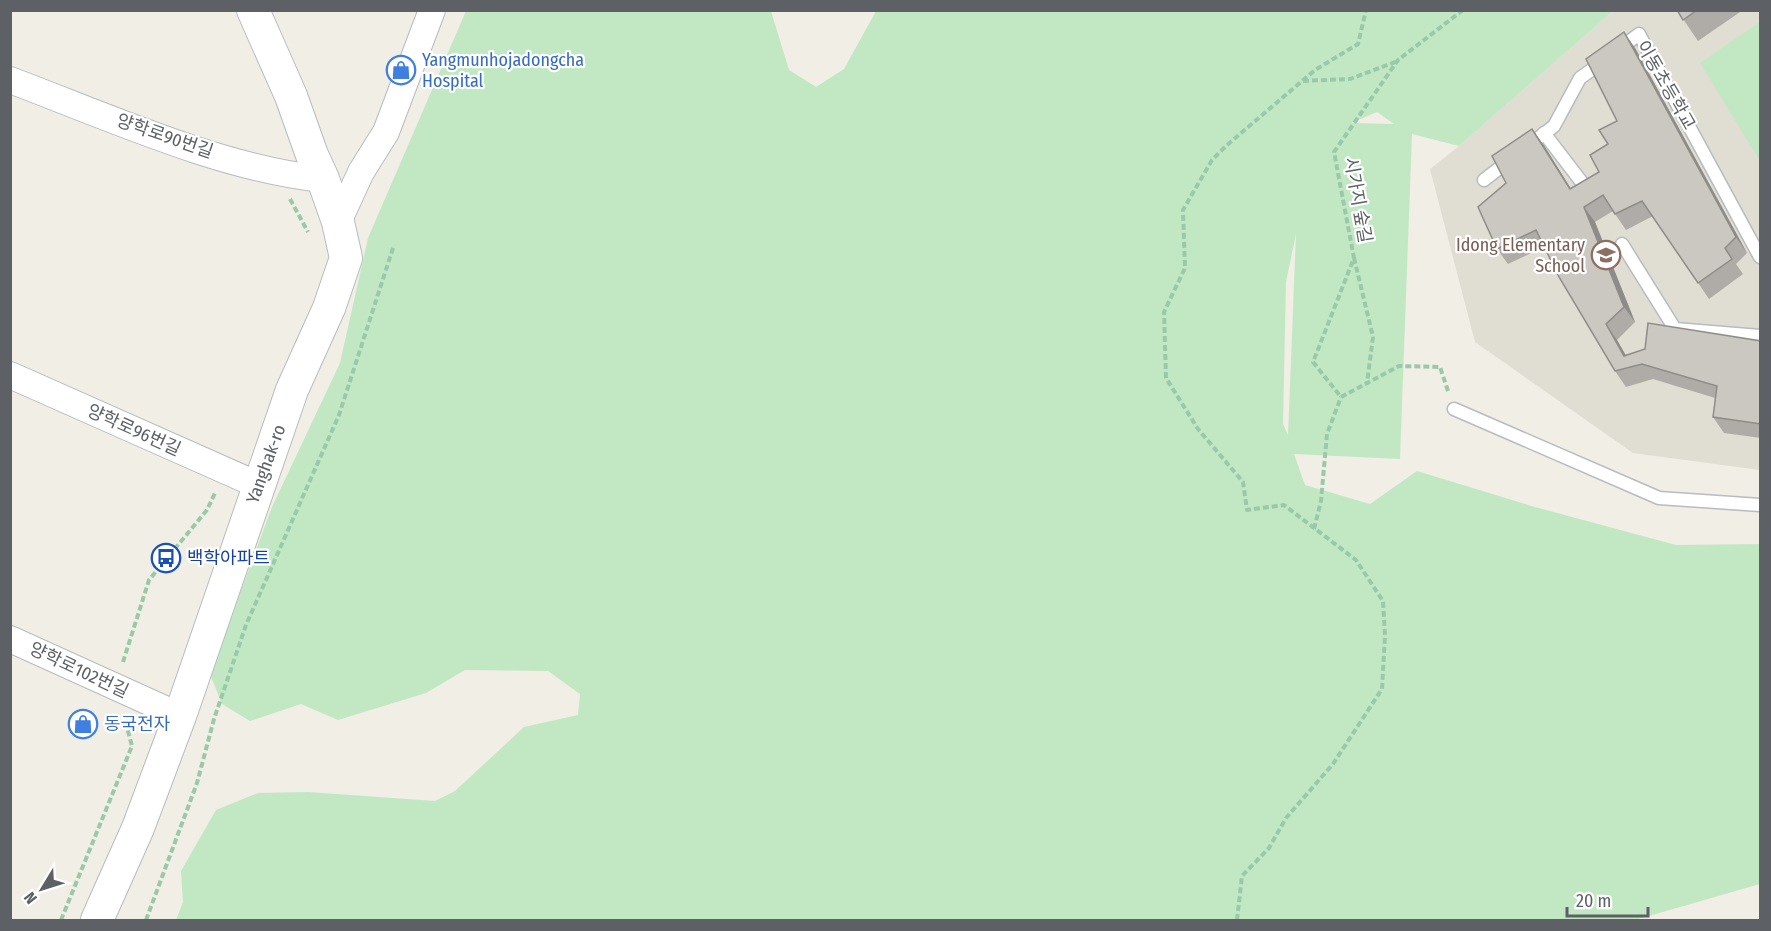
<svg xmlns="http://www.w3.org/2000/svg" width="1771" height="931" font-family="'Fira Sans Condensed','Noto Sans KR',sans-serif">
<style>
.education{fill:#e0ddd3}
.green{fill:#c2e8c3;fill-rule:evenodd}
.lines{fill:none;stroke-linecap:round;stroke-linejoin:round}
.service-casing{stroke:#b8bbbf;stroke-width:15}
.minor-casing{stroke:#b8bbbf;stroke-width:28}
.tertiary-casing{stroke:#b8bbbf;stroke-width:34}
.path{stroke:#9ac9aa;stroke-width:4;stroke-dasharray:6 3;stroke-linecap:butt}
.service{stroke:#fff;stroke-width:12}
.minor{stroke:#fff;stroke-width:26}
.tertiary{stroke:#fff;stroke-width:32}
.wall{fill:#afaca7}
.shaded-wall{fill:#8e8c88}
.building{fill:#cbc8c2;stroke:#8e8c88;stroke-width:1.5}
.labels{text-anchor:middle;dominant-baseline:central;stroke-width:4.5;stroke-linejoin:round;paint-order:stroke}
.shop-label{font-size:18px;fill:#366cbe;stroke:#fff;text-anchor:start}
.street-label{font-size:18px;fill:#5d6166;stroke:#fff}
.education-label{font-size:18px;fill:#785e54;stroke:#fff;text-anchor:end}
.transit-label{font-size:18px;fill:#164399;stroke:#fff;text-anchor:start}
</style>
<rect width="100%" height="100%" fill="#f0eee5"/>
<path class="education" d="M1613 11H1760V470L1633 453 1475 342 1430 169 1459 146Z"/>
<g class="green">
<path d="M466 11H771L789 70 816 87 844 69 876 11H1613L1459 146 1412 134 1400 459 1294 454 1305 485 1370 504 1417 471 1535 507 1676 545 1760 544V884L1635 920H176L183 902 181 871 216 810 258 793 308 792 435 801 455 791 524 727 578 715 580 694 548 671 465 670 426 693 338 720 301 704 250 721 222 704 210 674 272 507 340 363 368 238ZM1377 112 1394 124 1351 123ZM1296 234 1288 435 1283 424 1286 282Z"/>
<path d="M1760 22V161L1700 63Z"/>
</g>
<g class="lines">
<g class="service-casing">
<g id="service">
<path d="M1618 50 1639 34 1760 257"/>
<path d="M1544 133 1590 193"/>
<path d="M1527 147 1554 126 1580 78 1604 61"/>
<path d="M1484 180 1511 159"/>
<path d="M1622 244 1675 329 1760 336"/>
<path d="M1454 409 1659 498 1760 505"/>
</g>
</g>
<g class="minor-casing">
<g id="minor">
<path d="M10 80C106 116 222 169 323 179"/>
<path d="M338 222 361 172 386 132 432 10"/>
<path d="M10 375 258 485"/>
<path d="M10 639 180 716"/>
</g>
</g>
<g class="tertiary-casing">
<path id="tertiary" d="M97 920 138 828 180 716 292 390 329 308 346 258 338 222 323 179 312 155 291 96 253 10"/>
</g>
<g class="path">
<path d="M1303 81 1350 79 1398 61"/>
<path d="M290 199 308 232"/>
<path d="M1354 258 1373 337 1367 383"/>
<path d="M1448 391 1440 367 1399 366 1341 397 1313 362 1354 258 1334 152 1398 60 1463 10"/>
<path d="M1314 529 1321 501 1327 434 1341 397"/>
<path d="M123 662 149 580 207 510 215 493"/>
<path d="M61 920 132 746 125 720"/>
<path d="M146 920 197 783 214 719 246 625 339 415 394 245"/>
<path d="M1237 920 1242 876 1269 848 1286 818 1333 764 1382 689 1385 635 1383 601 1356 560 1284 505 1247 510 1243 482 1198 429 1166 378 1164 312 1185 268 1183 210 1212 160 1227 145 1315 70 1358 44 1366 10"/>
</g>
<use href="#service" class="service"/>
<use href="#minor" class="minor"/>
<use href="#tertiary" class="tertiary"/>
</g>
<g class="wall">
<path d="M1677 10H1743L1698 41Z"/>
<path d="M1635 48 1747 253 1736 264 1743 274 1709 299 1653 216 1626 230 1613 211 1595 222 1635 322 1617 340 1626 356 1761 341V438L1724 433 1713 417 1715 398 1653 379 1626 387 1615 371 1544 247 1508 264 1497 249 1506 183 1543 144 1571 189 1599 172 1617 121Z"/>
</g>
<g class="shaded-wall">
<path d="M1624 32 1635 48 1747 253 1736 237Z"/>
<path d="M1532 129 1543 144 1581 205 1570 189Z"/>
<path d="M1584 207 1595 222 1635 322 1624 307Z"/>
<path d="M1606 324 1617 340 1632 366 1624 356Z"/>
</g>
<g class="building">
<path d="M1677 10H1697L1683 20Z"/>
<path d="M1624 32 1736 237 1725 248 1732 259 1698 283 1642 201 1615 214 1603 195 1584 207 1624 307 1606 324 1624 356 1645 349 1648 323 1761 341V424L1713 417 1717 386 1642 364 1615 371 1559 277 1536 230 1497 249 1478 207 1506 183 1492 156 1532 129 1570 189 1599 172 1590 155 1608 144 1599 130 1617 121 1586 59Z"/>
</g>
<defs>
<g id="shop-ring" transform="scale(1.5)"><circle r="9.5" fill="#fff" stroke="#3f7fe0" stroke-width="1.5"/><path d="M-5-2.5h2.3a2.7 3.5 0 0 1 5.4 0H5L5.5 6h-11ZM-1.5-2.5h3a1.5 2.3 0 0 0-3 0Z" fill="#3f7fe0"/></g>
<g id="school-ring" transform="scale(1.5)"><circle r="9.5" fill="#fff" stroke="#8d6e63" stroke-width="1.5"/><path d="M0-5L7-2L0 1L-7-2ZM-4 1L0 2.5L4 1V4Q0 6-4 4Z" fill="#8d6e63"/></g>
<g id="bus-ring" transform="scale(1.5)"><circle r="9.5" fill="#fff" stroke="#1a4fb4" stroke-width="1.5"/><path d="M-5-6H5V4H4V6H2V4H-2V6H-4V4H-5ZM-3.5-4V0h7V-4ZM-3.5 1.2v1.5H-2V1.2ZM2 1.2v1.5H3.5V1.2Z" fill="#1a4fb4"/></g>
</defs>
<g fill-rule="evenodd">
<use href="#shop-ring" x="401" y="70"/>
<use href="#school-ring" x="1606" y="255"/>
<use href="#bus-ring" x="166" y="558"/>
<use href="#shop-ring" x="83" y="724"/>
</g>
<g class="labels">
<g class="shop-label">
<text x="422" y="60">Yangmunhojadongcha<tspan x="422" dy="21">Hospital</tspan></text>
<text x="104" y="724">동국전자</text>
</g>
<g class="street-label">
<text transform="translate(1666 85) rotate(60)">이동초등학교</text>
<text transform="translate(165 136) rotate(19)">양학로90번길</text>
<text transform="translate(1358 200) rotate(80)">시가지 숲길</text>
<text transform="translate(134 430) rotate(24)">양학로96번길</text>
<text transform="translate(266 464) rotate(-70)">Yanghak-ro</text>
<text transform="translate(79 670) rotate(25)">양학로102번길</text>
</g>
<g class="education-label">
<text x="1585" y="245">Idong Elementary<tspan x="1585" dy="21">School</tspan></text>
</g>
<g class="transit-label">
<text x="187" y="558">백학아파트</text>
</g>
</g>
<rect width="1771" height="931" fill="none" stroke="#5d6166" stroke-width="24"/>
<g transform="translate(42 889) rotate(232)" stroke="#ffffff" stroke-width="4.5" paint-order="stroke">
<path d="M0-4.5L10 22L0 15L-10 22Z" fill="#5d6166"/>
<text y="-9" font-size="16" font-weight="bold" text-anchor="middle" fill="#5d6166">N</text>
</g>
<path d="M1567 907v9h81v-9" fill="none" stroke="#5d6166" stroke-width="3"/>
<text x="1576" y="907" font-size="18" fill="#5d6166" stroke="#ffffff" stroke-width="4.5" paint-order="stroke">20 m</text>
</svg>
